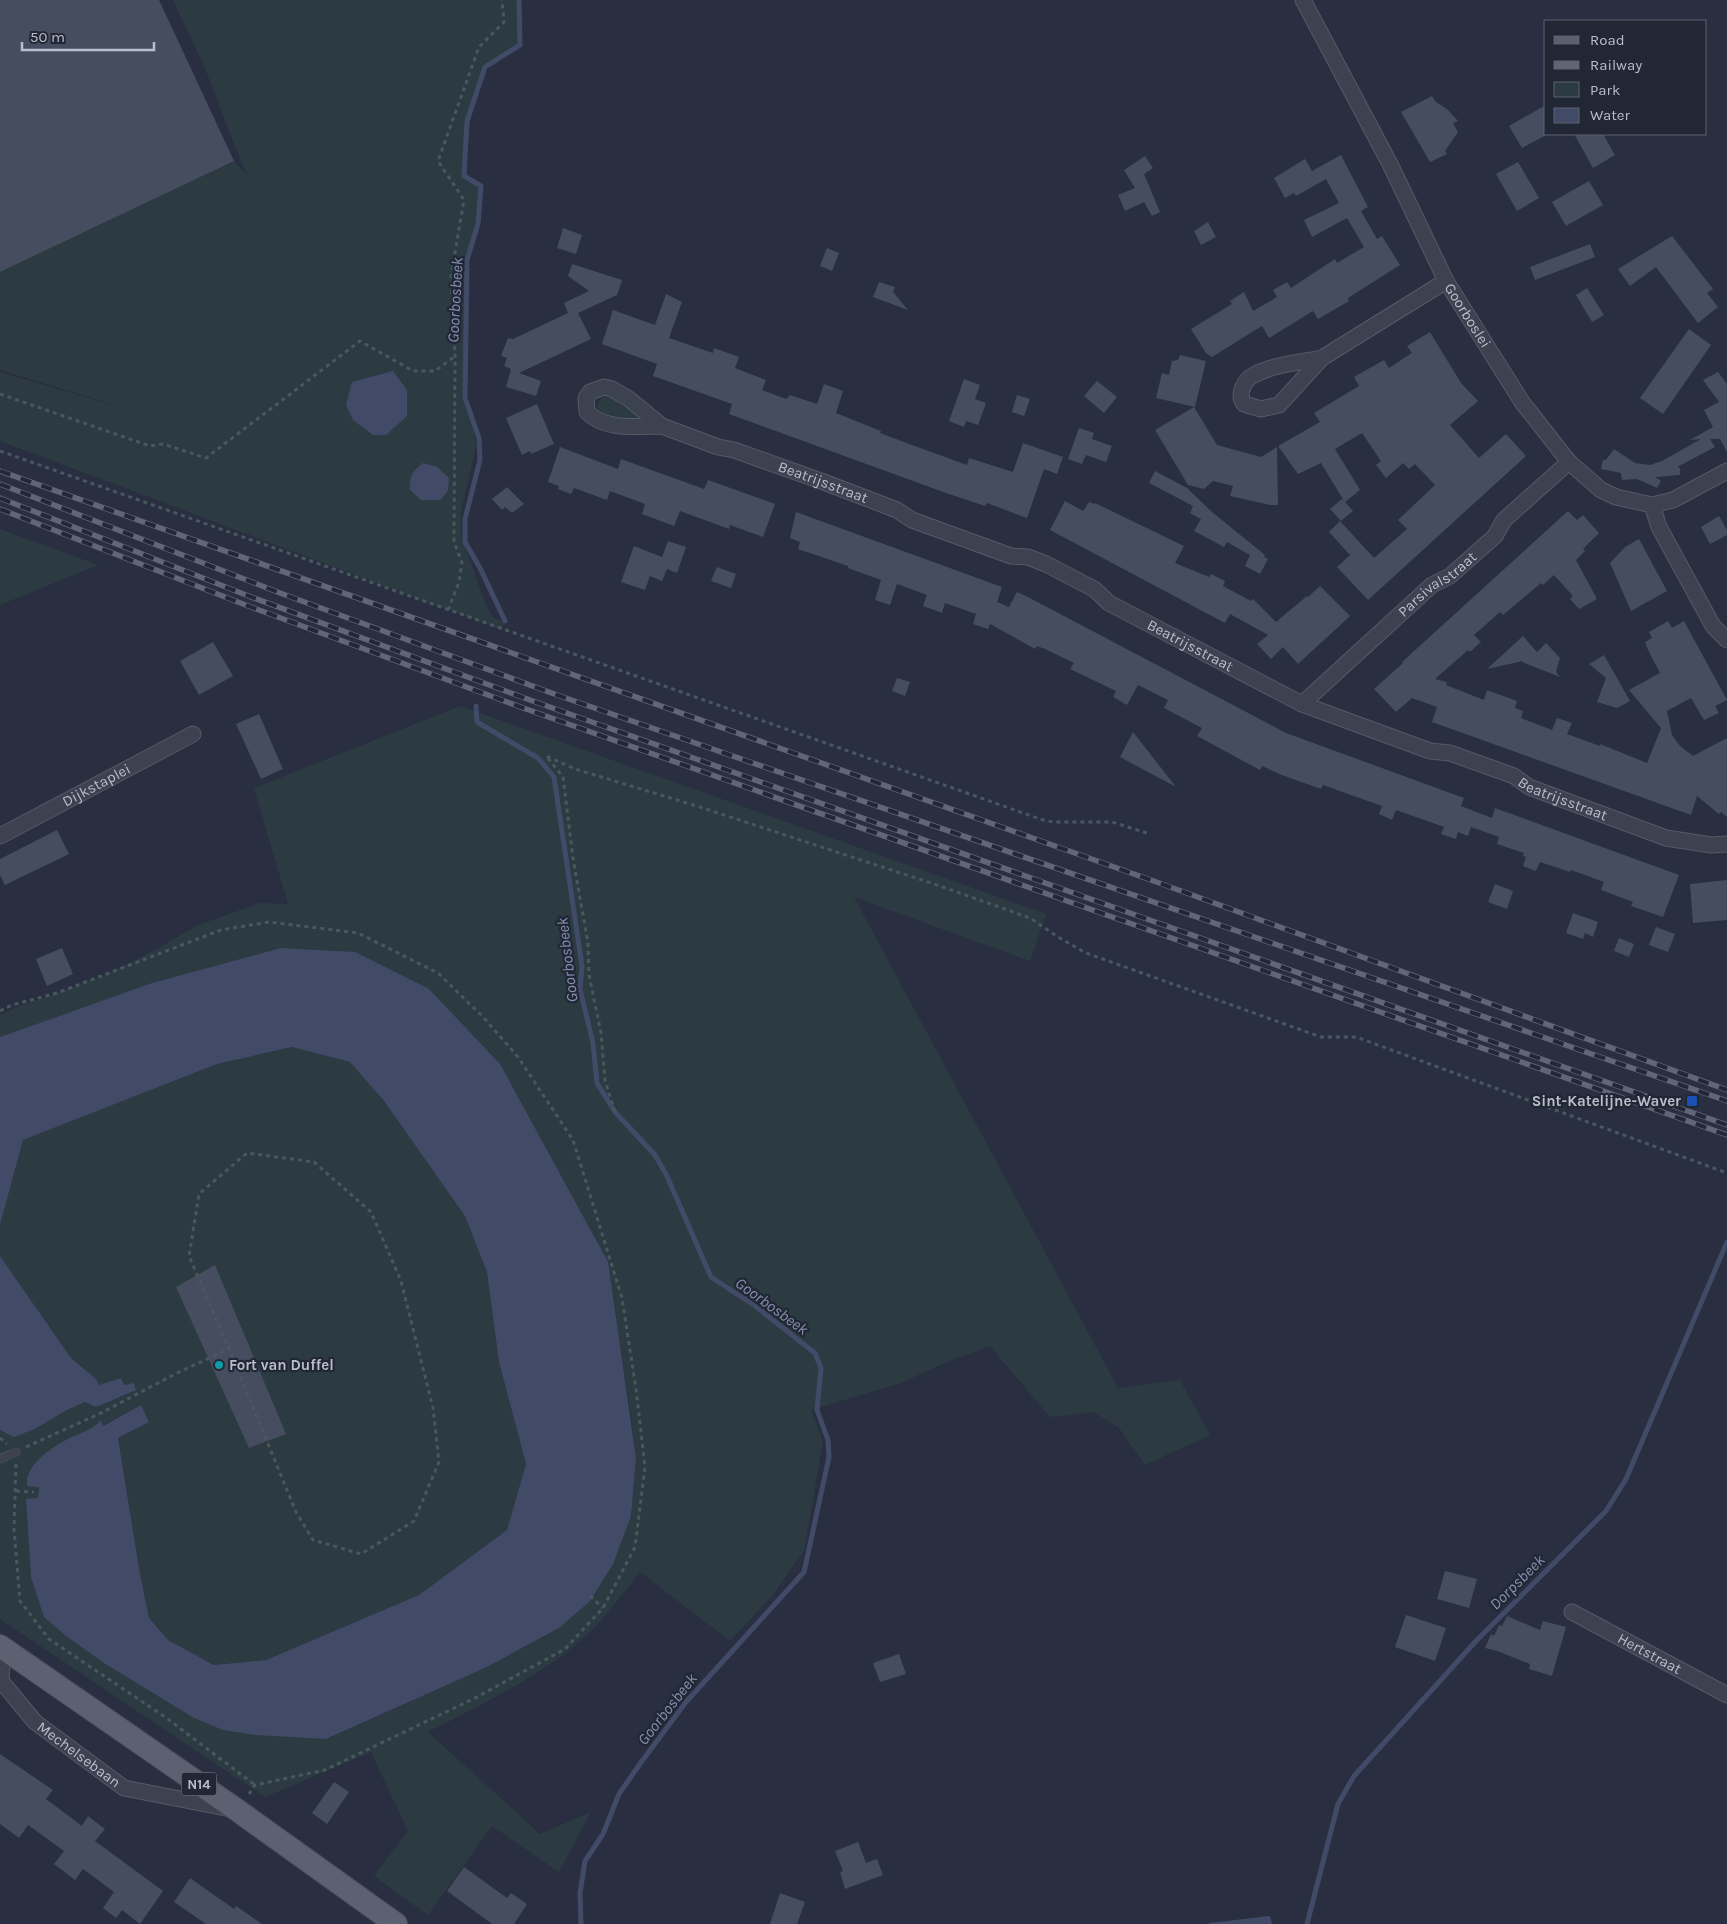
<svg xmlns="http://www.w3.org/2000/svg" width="1727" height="1924" font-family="Karla,sans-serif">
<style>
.green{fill:#2b3b41}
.water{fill:#414b68}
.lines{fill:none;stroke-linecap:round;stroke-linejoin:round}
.stream{stroke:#414b68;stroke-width:5}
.building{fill:#464d5f}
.service-casing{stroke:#555a67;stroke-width:9}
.minor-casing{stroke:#555a67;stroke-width:17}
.primary-casing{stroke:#474b59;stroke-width:24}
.path{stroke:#49585e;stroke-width:3;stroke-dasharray:4 4;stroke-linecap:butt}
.service{stroke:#3d4250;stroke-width:8}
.minor{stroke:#3d4250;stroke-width:15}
.primary{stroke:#5b6170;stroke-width:22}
.rail-casing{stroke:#606577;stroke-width:5.5}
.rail{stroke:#222735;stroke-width:4;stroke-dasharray:11;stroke-linecap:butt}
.transit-dot{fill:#1a4fb4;stroke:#222735;stroke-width:2}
.culture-dot{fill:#0f9aa8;stroke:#222735;stroke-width:2}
.labels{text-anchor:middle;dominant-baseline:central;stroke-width:4.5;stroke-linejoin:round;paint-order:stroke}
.shield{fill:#222735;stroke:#8c919d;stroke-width:1}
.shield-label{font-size:14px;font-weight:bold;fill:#babeca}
.street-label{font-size:15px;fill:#babeca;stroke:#222735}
.poi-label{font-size:15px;font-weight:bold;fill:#babeca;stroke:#222735;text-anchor:end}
.water-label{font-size:16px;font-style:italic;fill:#858faf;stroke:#222735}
</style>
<rect width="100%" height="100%" fill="#292f40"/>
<g class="green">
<path d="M173 0H519L520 45 485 67 470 123 465 176 481 186 478 225 467 260 464 384 462 399 474 428 476 446 461 512V535L486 606 495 619 505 622 502 630 0 441V372L161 419 0 370V272L234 161 246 174 204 66Z"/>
<path d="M608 396 640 417V420L610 418 600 414C595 405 598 398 608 396Z"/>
<path d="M0 529 98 565 0 605Z"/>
<path d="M460 706 1046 914 1030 961 854 897 1118 1388 1180 1380 1210 1435 1145 1465 1119 1428 1093 1412 1050 1417 990 1346 947 1362 901 1383 811 1410 823 1441 804 1551 772 1596 730 1641 640 1572C625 1591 609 1613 591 1631 547 1673 483 1704 428 1732L540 1834 591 1812 559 1872 492 1826 428 1915 374 1876 408 1831 371 1752 265 1797 0 1619V1430L14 1436 35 1429 65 1411 86 1402 96 1407 124 1385 121 1378 99 1385 96 1379 71 1358 0 1256V1225L23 1140 217 1064 292 1047 350 1062 384 1101 465 1216 487 1272 499 1362 526 1464 507 1530 419 1595 266 1660 214 1665 168 1640 149 1618 140 1574 118 1438 149 1422 141 1405 102 1426 100 1421 94 1428 64 1441 39 1486 38 1498 26 1499 31 1577 327 1739 485 1668 559 1628 631 1516 636 1458 630 1409 621 1354 355 952 281 948 152 983 0 1037V1015L17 1007 101 977 155 950 198 925 260 903 288 904 254 788Z"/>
</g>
<g class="water">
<path d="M393 371 407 390V416L386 435H373L353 420 346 405 352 382Z"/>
<path d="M423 463 437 467 449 478 448 491 440 500H421L410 490C409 476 412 472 423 463Z"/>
<path d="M281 948 355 952 429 989 500 1064 608 1262 636 1458 631 1516 613 1564 590 1601 559 1628 485 1668 326 1739 256 1735 223 1730 194 1718 104 1663 66 1636 44 1617 31 1577 26 1499 38 1498 39 1487 27 1486C25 1466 48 1450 64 1441 77 1433 91 1432 101 1420L103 1426 141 1405 149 1422 118 1438 140 1574 149 1618 168 1640 214 1665 266 1660 419 1595 507 1530 526 1464 499 1362 487 1272 465 1216 384 1101 350 1062 292 1047 217 1064 23 1140 0 1225V1037L152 983Z"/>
<path d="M0 1256 71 1358 96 1379 99 1385 121 1378 124 1385 134 1383 136 1390 96 1407 85 1402 65 1411 35 1429 14 1437 0 1430Z"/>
<path d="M1270 1916 1272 1924H1209V1923Z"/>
</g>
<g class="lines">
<g class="stream">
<path d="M505 621 480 568 465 542V519L480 460 479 438 465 398 467 260 478 224 481 186 464 176 467 121 485 67 520 45 519 0"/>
<path d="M476 706 477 722 538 758 554 777 582 966 580 989 593 1043 597 1083 615 1112 655 1155 666 1174 711 1277 755 1306 815 1353 821 1368 817 1410 828 1440 829 1457 804 1572 686 1702 642 1761 619 1794 603 1834 585 1861 580 1893 581 1924"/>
<path d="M1307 1924 1338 1804 1354 1776 1476 1641 1606 1511 1626 1479 1727 1242"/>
</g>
</g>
<g class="building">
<path d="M0 0H159L234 161 0 272Z"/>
<path d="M1432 96 1436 102 1447 109 1458 121 1453 123 1458 132 1445 151 1447 154 1430 162 1401 112Z"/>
<path d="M1546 105V135L1522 148 1509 126Z"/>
<path d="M1574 134H1603L1615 155 1593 168Z"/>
<path d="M1341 155 1368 207 1361 211 1377 239 1382 236 1400 265 1348 298 1349 301 1318 319 1313 311 1269 338 1262 326 1212 357 1206 353 1191 329 1232 304 1230 301 1244 292 1253 311 1277 297 1273 290 1287 282 1291 288 1335 259 1337 263 1364 247 1347 218 1312 237 1304 220 1339 203 1326 179 1296 196 1294 193 1285 198 1274 178 1305 159 1312 171Z"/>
<path d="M1145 156 1153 168 1144 174 1160 212 1152 216 1144 202 1125 211 1118 195 1135 188 1124 170Z"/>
<path d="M1518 162 1539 198 1517 211 1496 174Z"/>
<path d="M1589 181 1603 205 1566 226 1552 202Z"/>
<path d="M1208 222 1216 237 1201 245 1194 231Z"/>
<path d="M563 228 582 235 576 254 557 248Z"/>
<path d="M1672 236 1713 289 1707 293 1718 307 1698 323 1656 267 1630 286 1618 269Z"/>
<path d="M1590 244 1595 257 1535 280 1530 267Z"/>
<path d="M827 248 839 253 832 271 820 266Z"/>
<path d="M572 264 622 280 617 295 578 313 591 339 519 373 541 381 536 396 506 387 511 369 504 366 507 358 501 356 508 338 513 339 568 313 564 303 589 291 568 276Z"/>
<path d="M879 282 895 287 893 292 908 310 873 297Z"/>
<path d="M1587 288 1604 315 1592 322 1576 295Z"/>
<path d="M666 294 682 302 669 338 713 353 714 348 739 357 735 368 766 380 762 390 786 399 790 395 817 404 824 384 843 391 836 413 881 431 880 433 912 445 967 465 969 458 1013 472 1023 443 1063 457 1057 474 1044 469 1027 518 987 503 985 506 946 493 729 414 732 404 653 376 657 364 602 344 613 310 655 325Z"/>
<path d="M1689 329 1711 345 1663 414 1640 398Z"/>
<path d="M1430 332 1461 383 1478 401 1450 425 1479 458 1506 434 1526 456 1368 600 1337 567 1350 555 1329 532 1340 521 1374 558 1407 529 1398 520 1435 485 1415 464 1409 469 1403 463 1386 478 1376 465 1381 461 1362 433 1335 449 1360 490 1345 502 1353 511 1341 521 1330 509 1342 499 1344 501 1321 463 1298 474 1278 446 1320 422 1314 413 1359 386 1354 377 1384 360 1389 368 1412 353 1407 346Z"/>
<path d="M1180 355 1206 361 1195 407 1156 398 1162 373 1169 375 1172 361 1178 360Z"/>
<path d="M1718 372 1727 384V452L1720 439H1710L1715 447 1677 467 1680 468V475L1655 477 1661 481 1657 488 1637 479 1622 480 1621 473 1601 469 1603 460H1606L1614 449 1635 463 1650 465 1662 461 1701 439 1690 440 1713 427 1704 410 1719 402 1703 380Z"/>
<path d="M964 379 980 385 975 399 986 403 978 425 966 421 964 427 949 421Z"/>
<path d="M1097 381 1117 397 1104 413 1084 396Z"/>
<path d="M1017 395 1030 399 1024 416 1012 412Z"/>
<path d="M537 404 554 444 531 454 530 451 522 455 506 418Z"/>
<path d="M1194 407 1217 445 1261 457 1277 447 1278 505H1270L1230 496 1233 486 1213 481 1204 489 1188 485 1155 430Z"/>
<path d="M1079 428 1094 433 1092 439 1112 446 1106 462 1086 455 1082 464 1068 459Z"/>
<path d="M560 447 618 469 621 459 704 489 708 480 775 504 763 537 730 525 729 529 680 511 674 526 642 514 645 504 610 491 607 500 574 488 571 494 558 489 559 486 548 482Z"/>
<path d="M1155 471 1187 488 1212 512 1265 555 1264 557 1268 559 1260 574 1245 566 1250 555 1227 542 1224 547 1194 531 1201 519 1190 513 1193 506 1149 483Z"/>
<path d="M507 487 524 504 512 513 505 507 502 510 492 499Z"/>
<path d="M1065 501 1083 511 1089 502 1094 504 1095 503 1184 546 1175 563 1209 577 1211 574 1225 581 1223 586 1251 601 1253 599 1276 622 1307 596 1308 597 1320 586 1350 616 1298 664 1283 647 1271 659 1257 644 1268 635 1230 614 1225 623 1050 530Z"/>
<path d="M1568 511 1577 520 1583 515 1599 533 1583 549 1585 551 1576 560 1597 599 1579 609 1570 599 1573 596 1554 575 1543 585 1541 583 1503 615 1500 612 1474 635 1481 642 1470 652 1468 650 1435 679 1447 682 1446 685 1484 700 1487 690 1517 701 1515 708 1523 711 1521 718 1552 730 1557 718 1572 723 1567 734 1600 746V744L1647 763 1661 728 1629 690 1660 673 1648 650 1645 642 1652 638 1649 632 1668 621 1672 628 1684 621 1727 700 1715 706 1719 713 1704 720 1691 698 1667 711 1672 735 1680 746 1693 756 1727 738V817L1721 812 1719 814 1697 796 1691 815 1432 722 1437 707 1412 698 1396 712 1374 689 1403 663 1402 662Z"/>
<path d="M796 512 1002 587 997 602 1009 607 1017 592 1026 596 1286 733 1464 798 1461 806 1492 818 1495 808 1679 875 1663 917 1631 906 1633 902 1601 890 1604 882 1571 870 1570 872 1540 862 1536 871 1523 866 1526 857 1523 856 1524 853 1497 844 1499 837 1471 827 1468 836 1458 832 1456 839 1441 834 1444 827 1396 810 1392 820 1379 814 1382 806 1323 785 1321 789 1279 774 1262 766 1260 770 1197 736 1202 728 1164 708 1168 700 1138 685 1127 705 1113 697 1116 691 1070 669 1074 663 1045 649 1037 646 1035 649 990 624 988 629 973 624 976 614 945 603 942 613 923 606 927 595 897 584 890 605 875 600 881 580 848 568V566L798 549 800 542 790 538Z"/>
<path d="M1719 516 1727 530V535L1710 544 1701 527Z"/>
<path d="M1639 539 1667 591 1631 611 1610 563 1625 547Z"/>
<path d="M668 541 686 547 677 573 667 569 662 581 650 576 645 590 621 582 634 546 662 557Z"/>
<path d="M717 567 736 574 731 588 711 581Z"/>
<path d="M1523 636 1537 652 1546 643 1560 658 1556 672 1560 677 1522 662 1523 661 1487 669Z"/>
<path d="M213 642 233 676 199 695 180 661Z"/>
<path d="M1604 655 1630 701 1617 708 1597 702 1606 678 1589 664Z"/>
<path d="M897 678 910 682 905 696 892 691Z"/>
<path d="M259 714 283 769 261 779 236 724Z"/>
<path d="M1133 732 1176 787 1120 757Z"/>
<path d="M57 830 69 854 5 885 0 875V859Z"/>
<path d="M1727 880V920L1693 923 1690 884Z"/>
<path d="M1495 884 1513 891 1507 909 1488 902Z"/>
<path d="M1573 913 1598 922 1593 937 1585 933 1583 939 1566 933Z"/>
<path d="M1656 927 1675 934 1668 952 1649 945Z"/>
<path d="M1619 938 1634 944 1629 957 1614 951Z"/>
<path d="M62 948 73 974 47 986 36 959Z"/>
<path d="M215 1265 286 1434 249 1448 176 1287Z"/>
<path d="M1445 1571 1477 1579 1469 1608 1437 1599Z"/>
<path d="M1406 1615 1446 1628 1435 1661 1395 1647Z"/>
<path d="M1507 1616 1540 1630 1543 1621 1566 1627 1552 1676 1529 1669 1530 1664 1497 1651 1485 1648 1491 1634 1494 1636 1499 1625 1502 1626Z"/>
<path d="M899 1654 906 1674 880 1682 873 1663Z"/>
<path d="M0 1754 53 1790 46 1799 82 1826 88 1816 105 1829 95 1841 163 1891 140 1924 122 1910 116 1918 103 1908 114 1892 83 1869 75 1880 54 1864 64 1851 28 1825 19 1838 0 1824Z"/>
<path d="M334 1782 349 1792 327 1824 312 1813Z"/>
<path d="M858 1842 866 1863 877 1859 883 1875 845 1889 840 1872 843 1871 835 1851Z"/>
<path d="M464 1867 507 1898 511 1893 527 1904 514 1924H492L447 1891Z"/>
<path d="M190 1878 234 1909 236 1906 262 1924H206L174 1902Z"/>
<path d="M780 1893 805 1902 797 1924H770Z"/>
</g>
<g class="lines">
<g class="service-casing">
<path id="service" d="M0 1459 16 1452"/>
</g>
<g class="minor-casing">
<g id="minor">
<path id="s1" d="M1303 0 1390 164 1446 281 1522 402 1569 462 1601 490 1616 497 1652 505 1673 500 1727 471"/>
<path d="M1322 358C1303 362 1271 365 1254 375 1244 380 1237 394 1244 404L1261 409 1279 405 1322 358 1446 281"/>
<path id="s2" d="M662 426C637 426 605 431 587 412L586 398 590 392 604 387 612 389 629 399 662 426 718 447 734 450 821 481 897 510 912 520 1011 556 1028 557 1046 564 1094 589 1109 603 1302 704 1430 751 1450 753 1514 776 1529 787 1666 838 1711 845 1727 844"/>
<path d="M1652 505 1659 527 1713 626 1727 640"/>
<path id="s3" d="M1302 704 1432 585 1450 576 1495 536 1504 520 1569 462"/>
<path id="s4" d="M0 836 193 734"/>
<path id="s5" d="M1572 1612 1727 1695"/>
<path id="s6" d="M3 1648 1 1681 35 1722 124 1788 231 1809"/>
</g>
</g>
<g class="primary-casing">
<path id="primary" d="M0 1646 237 1810 396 1924"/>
</g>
<g class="path">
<path d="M0 394 150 446 163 444 206 458 360 341 413 371H435L454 357"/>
<path d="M0 451 1043 820 1053 822H1112L1150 834"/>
<path d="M448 610 459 582 462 563 454 542 455 357 451 276 464 200 438 161 479 47 504 22 502 0"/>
<path d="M0 1011 12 1005 57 993 221 930 269 922 358 933 438 973 484 1018 518 1057 573 1140 622 1298 636 1389 645 1467 635 1547 603 1608 565 1649 475 1698 325 1770 255 1785 249 1794"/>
<path d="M615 1112 605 1081 601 1033 589 975 588 943 573 858 563 777 546 756 575 769 700 807 940 886 1030 918 1058 937 1086 953 1321 1037H1356L1727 1173"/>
<path d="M0 1438 7 1444"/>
<path d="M26 1447 99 1414 177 1373 229 1349 189 1256 199 1194 247 1153 314 1162 371 1212 401 1281 433 1408 439 1462 414 1521 361 1554 313 1540 296 1512 229 1349"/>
<path d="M16 1464 14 1529 20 1601 49 1639 165 1717 255 1785"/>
<path d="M16 1491 34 1492"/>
<path d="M590 1596 603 1608"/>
</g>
<use href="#service" class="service"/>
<use href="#minor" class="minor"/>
<use href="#primary" class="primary"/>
<g class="rail-casing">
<g id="rail">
<path d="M0 471 1162 884 1727 1090"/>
<path d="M0 484 280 593 557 695 1727 1101"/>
<path d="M0 498 246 595 530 700 1727 1125"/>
<path d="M0 509 243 604 526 709 1727 1135"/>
</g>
</g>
<use href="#rail" class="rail"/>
</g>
<rect class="transit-dot" x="1686" y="1095" width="12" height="12" rx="2.5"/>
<circle class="culture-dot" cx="219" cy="1365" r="5"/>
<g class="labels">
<rect class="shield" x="181.5" y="1772.5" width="35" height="23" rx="4"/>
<g class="shield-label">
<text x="199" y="1784">N14</text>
</g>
<g class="street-label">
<text stroke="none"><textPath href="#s1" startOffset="356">Goorboslei</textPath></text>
<text stroke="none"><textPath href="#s2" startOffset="356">Beatrijsstraat</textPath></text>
<text stroke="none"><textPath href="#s3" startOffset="181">Parsivalstraat</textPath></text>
<text stroke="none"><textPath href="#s2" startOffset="761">Beatrijsstraat</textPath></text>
<text stroke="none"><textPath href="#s4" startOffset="109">Dijkstaplei</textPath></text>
<text stroke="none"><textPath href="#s2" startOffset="1166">Beatrijsstraat</textPath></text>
<text stroke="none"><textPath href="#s5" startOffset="88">Hertstraat</textPath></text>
<text stroke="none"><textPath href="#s6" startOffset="141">Mechelsebaan</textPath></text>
</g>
<g class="poi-label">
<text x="1681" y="1101">Sint-Katelijne-Waver</text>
<text x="229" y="1365" text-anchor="start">Fort van Duffel</text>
</g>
<g class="water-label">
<text transform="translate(455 300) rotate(-87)">Goorbosbeek</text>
<text transform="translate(567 960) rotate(-97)">Goorbosbeek</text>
<text transform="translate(772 1306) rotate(36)">Goorbosbeek</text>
<text transform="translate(1517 1582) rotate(-45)">Dorpsbeek</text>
<text transform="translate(667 1709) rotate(-52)">Goorbosbeek</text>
</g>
</g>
<rect x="1544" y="20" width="162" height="115" fill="#222735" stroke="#5f6371"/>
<rect x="1554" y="36" width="25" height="8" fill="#5b6170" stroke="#5f6371"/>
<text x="1590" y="45" font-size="15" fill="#babeca">Road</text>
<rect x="1554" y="61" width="25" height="8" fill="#606577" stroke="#5f6371"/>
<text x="1590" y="70" font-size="15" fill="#babeca">Railway</text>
<rect x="1554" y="82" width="25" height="15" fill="#2b3b41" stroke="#5f6371"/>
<text x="1590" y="95" font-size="15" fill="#babeca">Park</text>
<rect x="1554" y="108" width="25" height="15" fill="#414b68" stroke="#5f6371"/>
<text x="1590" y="120" font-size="15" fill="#babeca">Water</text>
<path d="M22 42v8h132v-8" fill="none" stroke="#babeca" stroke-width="2.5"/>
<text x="30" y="42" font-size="15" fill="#babeca" stroke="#222735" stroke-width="4" paint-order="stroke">50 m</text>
</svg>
